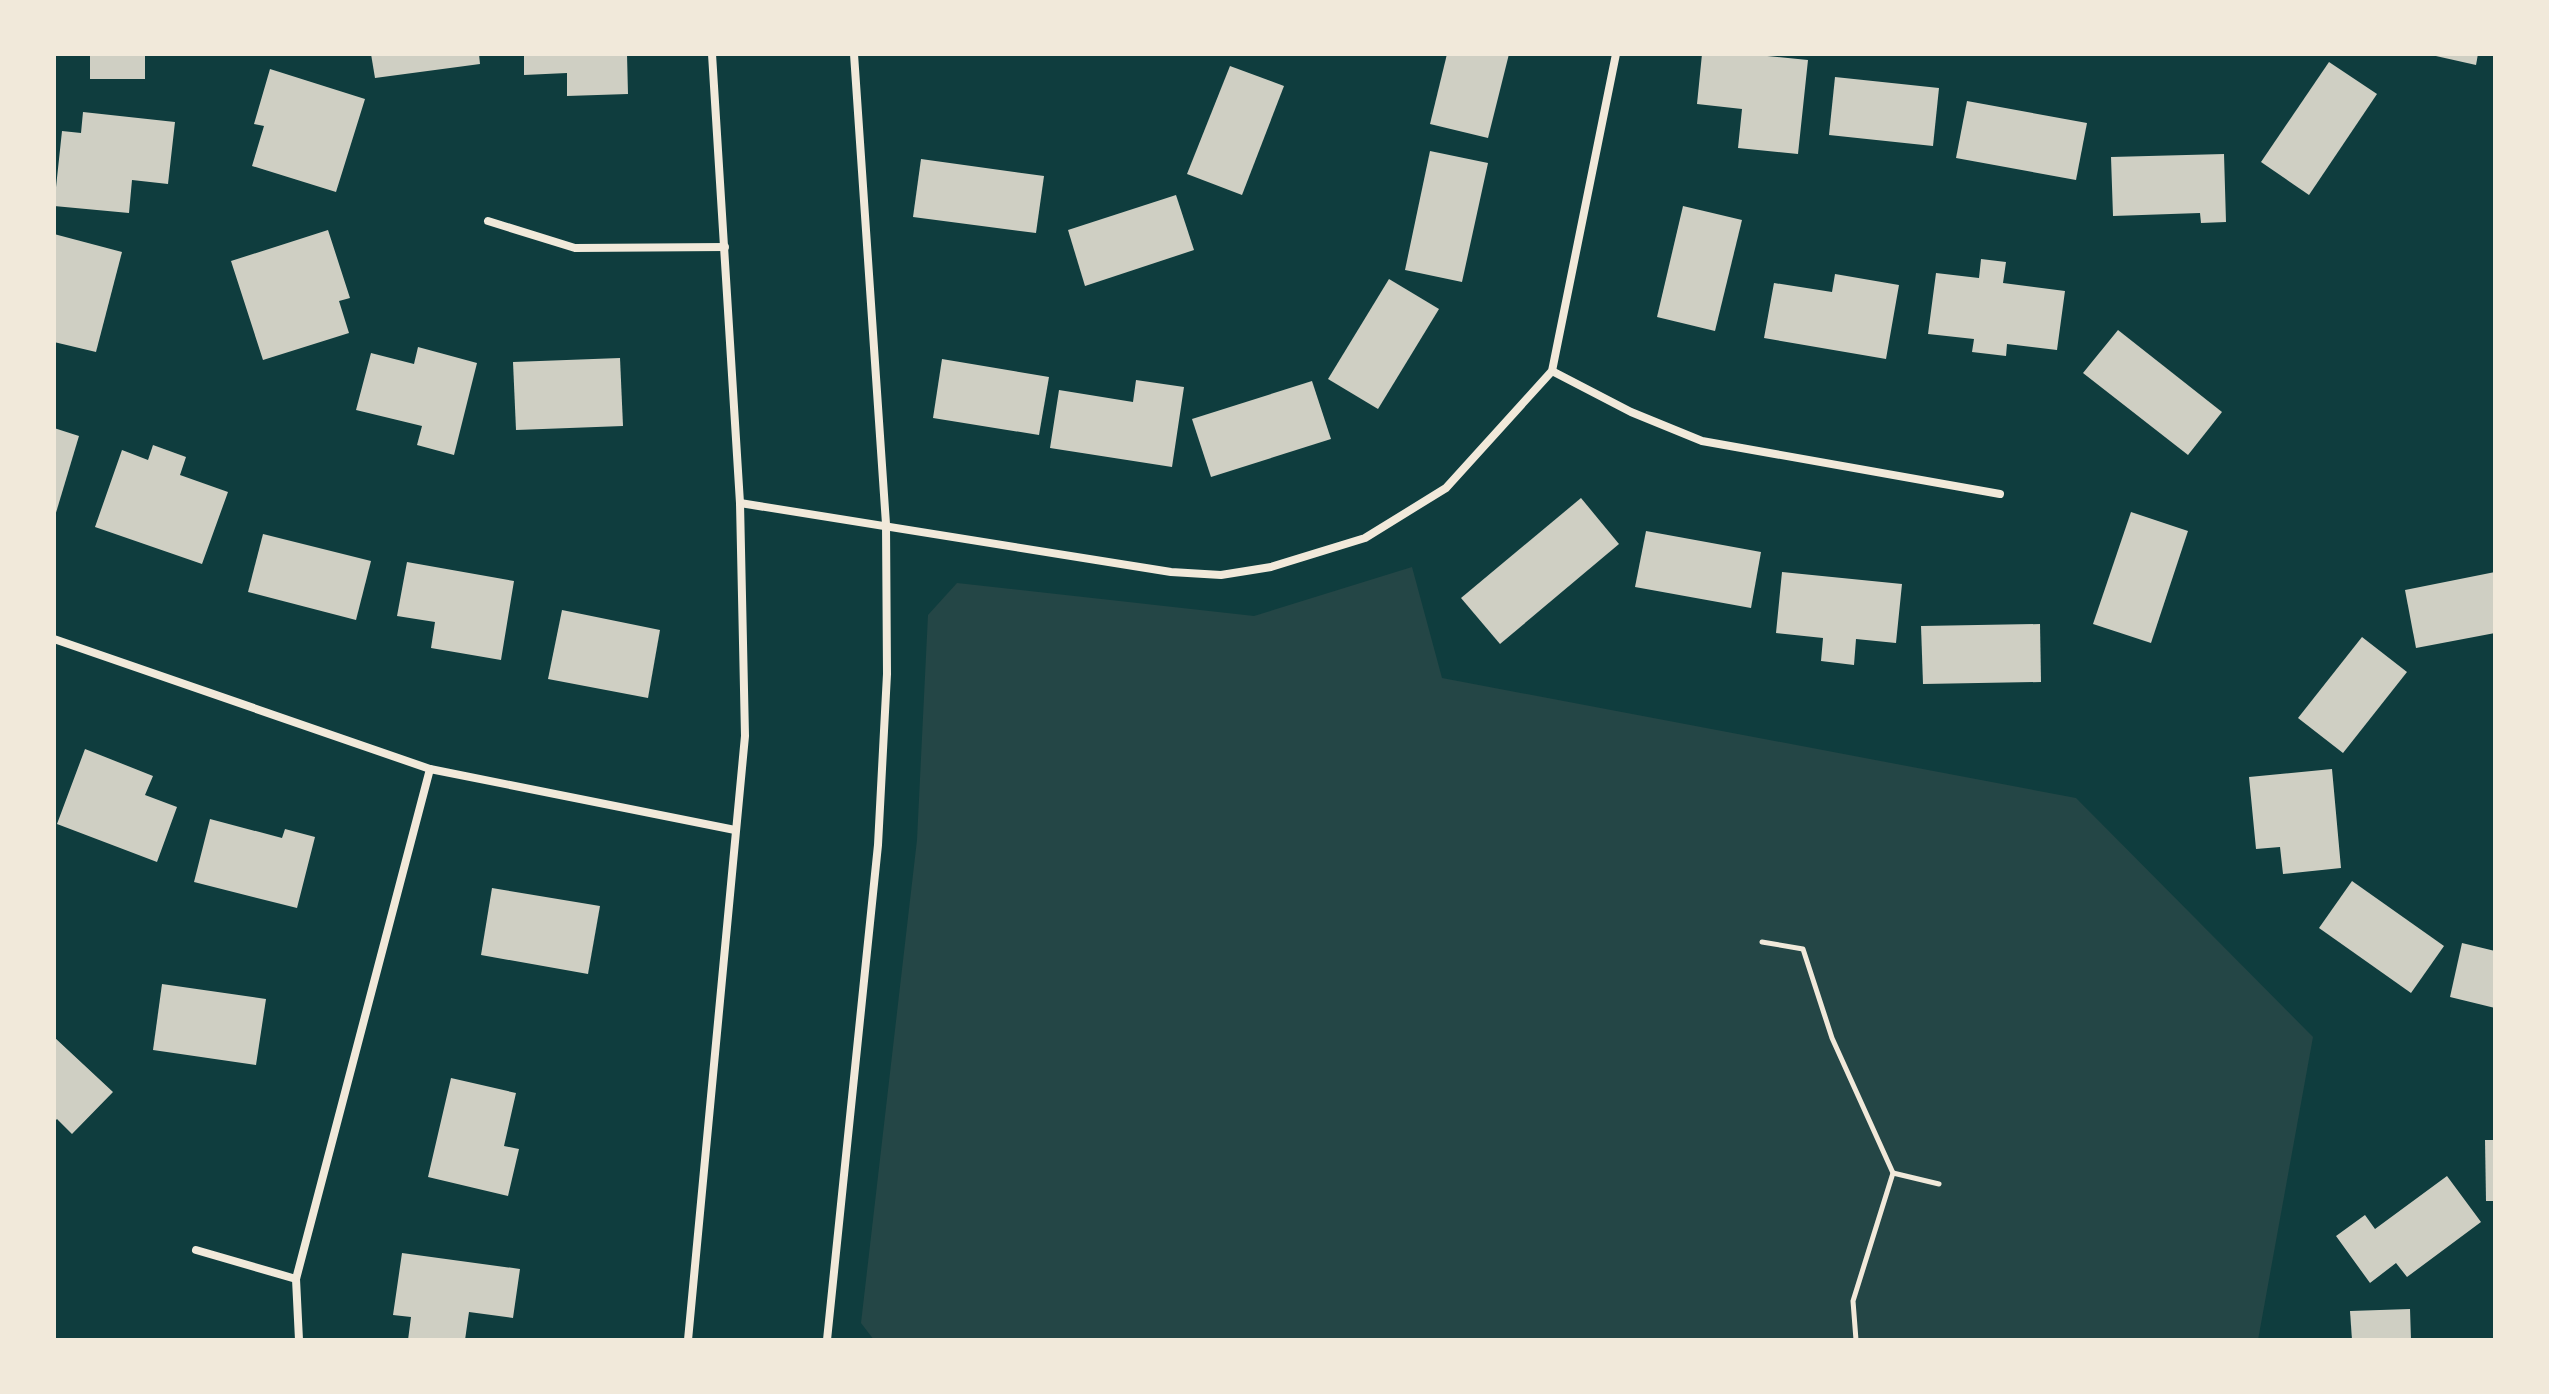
<svg xmlns="http://www.w3.org/2000/svg" width="2549" height="1394" font-family="'Zilla Slab',serif">
<style>
.green{fill:#244646}
.building{fill:#cfcfc3}
.lines{fill:none;stroke-linecap:round;stroke-linejoin:round}
.path{stroke:#f1e9da;stroke-width:5}
.minor{stroke:#f1e9da;stroke-width:8}
</style>
<rect width="100%" height="100%" fill="#0f3d3e"/>
<path class="green" d="M1412 567 1442 678 2076 798 2313 1037 2258 1340H874L861 1323 917 840 928 615 957 583 1254 616Z"/>
<g class="building">
<rect x="90" y="54" width="55" height="25"/>
<path d="M371 54H479L480 64 375 78Z"/>
<path d="M524 54H627L628 94 567 96V73L524 75Z"/>
<path d="M1447 54H1509L1488 138 1430 124Z"/>
<path d="M1702 54H1747L1808 60 1798 154 1738 148 1742 109 1697 104Z"/>
<path d="M2427 54H2478L2476 65Z"/>
<path d="M2329 62 2377 94 2309 195 2261 162Z"/>
<path d="M1230 66 1284 86 1242 195 1187 174Z"/>
<path d="M270 69 365 99 336 192 252 166 264 126 254 124Z"/>
<path d="M1835 77 1939 88 1933 146 1829 135Z"/>
<path d="M1967 101 2087 123 2076 180 1956 158Z"/>
<path d="M83 112 175 122 168 184 132 180 129 213 54 206 62 131 81 133Z"/>
<path d="M1430 151 1488 163 1462 282 1405 270Z"/>
<path d="M2224 154 2226 222 2201 223 2200 213 2113 216 2111 157Z"/>
<path d="M921 159 1044 176 1036 233 913 217Z"/>
<path d="M1176 195 1194 250 1085 286 1068 230Z"/>
<path d="M1683 206 1742 220 1715 331 1657 317Z"/>
<path d="M328 230 350 298 339 301 349 333 263 360 231 261Z"/>
<path d="M54 234 122 252 96 352 54 342Z"/>
<path d="M1981 259 2006 262 2003 283 2065 291 2057 350 2007 344 2006 356 1972 352 1974 339 1928 334 1936 273 1979 278Z"/>
<path d="M1835 274 1899 285 1886 359 1764 338 1774 283 1832 292Z"/>
<path d="M1389 279 1439 309 1378 409 1328 379Z"/>
<path d="M2118 330 2222 412 2188 455 2083 373Z"/>
<path d="M418 347 477 363 454 455 417 445 422 426 356 410 371 353 414 364Z"/>
<path d="M620 358 623 426 516 430 513 362Z"/>
<path d="M942 359 1049 377 1039 435 933 418Z"/>
<path d="M1136 380 1184 387 1172 467 1050 448 1059 390 1133 402Z"/>
<path d="M1312 381 1331 439 1211 477 1192 419Z"/>
<path d="M54 428 79 436 55 516H54Z"/>
<path d="M153 445 186 457 180 475 228 492 202 564 95 527 122 450 148 460Z"/>
<path d="M1581 498 1619 544 1500 644 1461 598Z"/>
<path d="M2131 512 2188 531 2151 643 2093 624Z"/>
<path d="M1646 531 1761 552 1751 608 1635 587Z"/>
<path d="M263 534 371 561 356 620 248 592Z"/>
<path d="M407 562 514 581 501 660 431 648 435 622 397 616Z"/>
<path d="M1782 572 1902 584 1896 643 1856 639 1854 665 1821 661 1823 638 1776 633Z"/>
<path d="M2495 572V633L2416 648 2405 590Z"/>
<path d="M562 610 660 630 648 698 548 679Z"/>
<path d="M2040 624 2041 682 1923 684 1921 626Z"/>
<path d="M2362 637 2407 672 2343 753 2298 718Z"/>
<path d="M85 749 153 776 145 795 177 807 157 862 57 824Z"/>
<path d="M2332 769 2341 868 2283 874 2280 847 2256 849 2249 777Z"/>
<path d="M210 819 282 838 285 829 315 837 297 908 194 882Z"/>
<path d="M2352 881 2444 946 2411 993 2319 928Z"/>
<path d="M492 888 600 906 588 974 481 955Z"/>
<path d="M2462 943 2495 951V1008L2450 997Z"/>
<path d="M162 984 266 999 256 1065 153 1050Z"/>
<path d="M54 1037 113 1092 72 1134 57 1119 54 1122Z"/>
<path d="M451 1078 516 1093 504 1146 519 1149 508 1196 428 1177Z"/>
<path d="M2485 1140H2495V1201H2486Z"/>
<path d="M2447 1176 2481 1222 2407 1277 2396 1263 2370 1283 2336 1236 2365 1215 2375 1229Z"/>
<path d="M402 1253 520 1269 513 1318 469 1312 465 1340H408L411 1317 393 1315Z"/>
<path d="M2410 1309 2411 1340H2352L2350 1311Z"/>
</g>
<g class="lines">
<g class="path">
<path d="M1762 942 1803 949 1832 1038 1893 1173 1853 1301 1856 1340"/>
<path d="M1893 1173 1939 1184"/>
</g>
<g class="minor">
<path d="M488 221 575 248 725 247"/>
<path d="M1552 371 1631 412 1702 441 2000 494"/>
<path d="M740 503 1171 572 1221 575 1271 567 1365 538 1446 488 1552 371 1616 54"/>
<path d="M54 639 430 769 735 830"/>
<path d="M196 1250 296 1279"/>
<path d="M299 1340 296 1279 430 769"/>
<path d="M688 1340 745 736 740 503 712 54"/>
<path d="M827 1340 878 845 887 674 886 524 854 54"/>
</g>
</g>
<rect width="2549" height="1394" fill="none" stroke="#f1e9da" stroke-width="112"/>
</svg>
